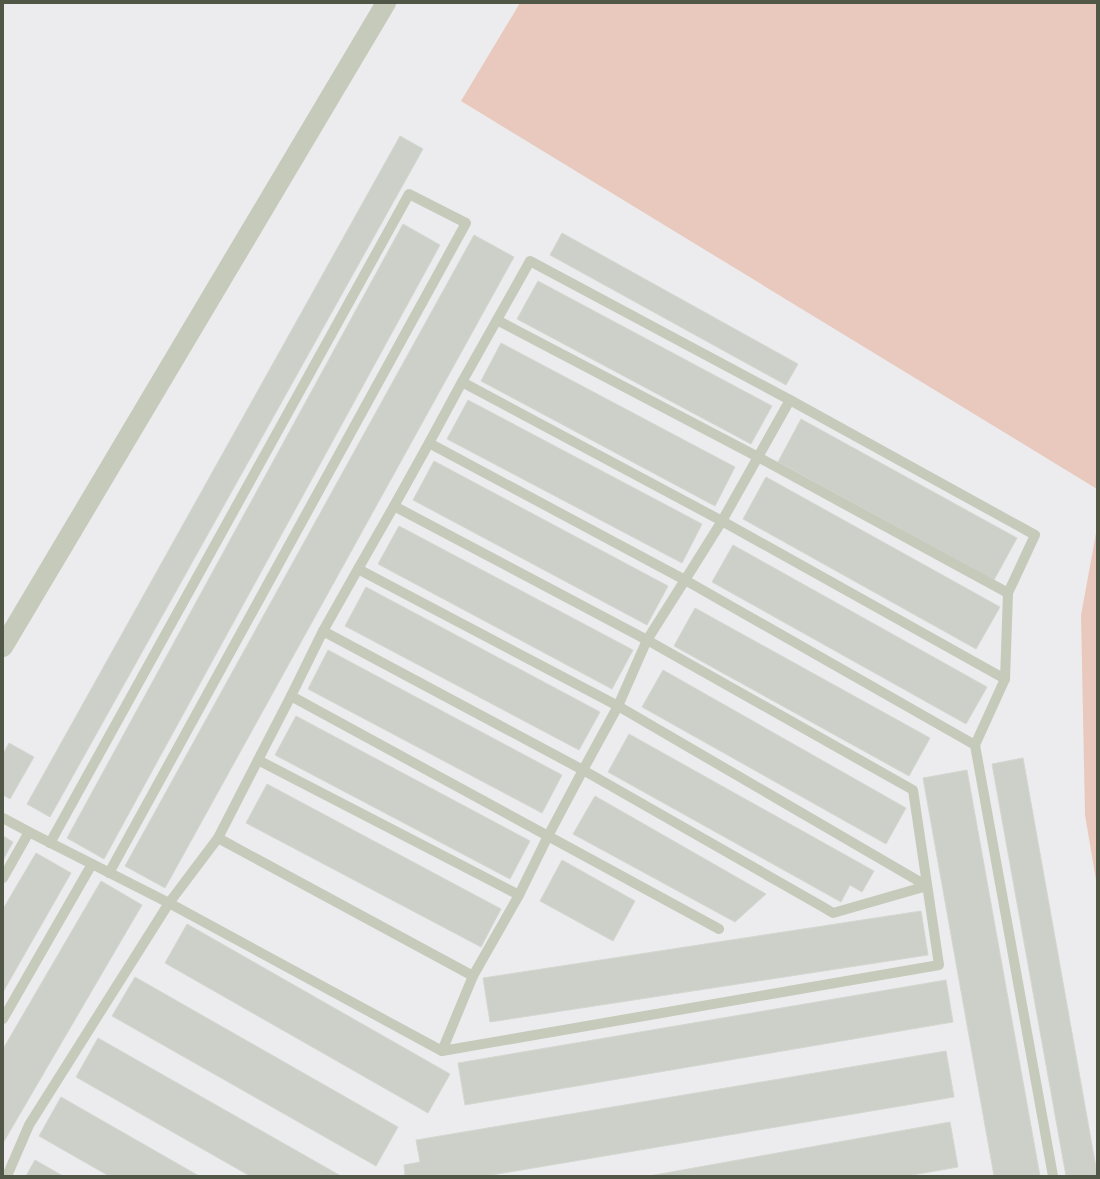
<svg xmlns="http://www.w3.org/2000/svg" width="1100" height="1179" font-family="'Noto Sans',sans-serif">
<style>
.green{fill:#e9c9bd}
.building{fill:#ccd0c9;stroke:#d3d7d0}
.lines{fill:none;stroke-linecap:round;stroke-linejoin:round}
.service{stroke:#c5cabb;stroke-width:10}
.minor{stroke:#c5cabb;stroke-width:20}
</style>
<rect width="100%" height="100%" fill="#ececee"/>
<g class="green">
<path d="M520 3H1097V489L461 101Z"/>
<path d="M1097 528V886L1085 815 1081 615Z"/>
</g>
<g class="building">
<path d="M400 136 423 149 50 817 27 804Z"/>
<path d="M403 224 440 245 104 859 67 838Z"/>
<path d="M562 233 798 364 786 385 550 255Z"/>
<path d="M474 235 514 257 165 888 125 866Z"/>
<path d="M538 281 772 406 751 444 517 319Z"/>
<path d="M501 343 735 467 715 506 481 381Z"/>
<path d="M468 400 702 524 682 563 447 439Z"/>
<path d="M801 419 1017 538 994 580 778 462Z"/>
<path d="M434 461 668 586 647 625 413 500Z"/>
<path d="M766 477 1000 607 976 649 743 519Z"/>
<path d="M399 526 633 650 612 689 378 564Z"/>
<path d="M733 545 987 687 966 724 712 582Z"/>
<path d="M366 587 600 712 579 750 345 626Z"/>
<path d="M695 608 930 738 909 776 674 646Z"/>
<path d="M328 650 562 775 542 813 308 689Z"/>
<path d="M663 670 906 808 886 844 642 707Z"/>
<path d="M296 716 530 841 510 879 275 755Z"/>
<path d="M629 734 874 871 862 892 850 885 841 902 608 772Z"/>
<path d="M9 743 34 757 10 799 3 795V754Z"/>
<path d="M1023 758 1097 1173V1176H1066L992 764Z"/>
<path d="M967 770 1040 1176H994L923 778Z"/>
<path d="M267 784 501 909 481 947 246 823Z"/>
<path d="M595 796 766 894 735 922 573 834Z"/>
<path d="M3 836 13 842 3 860Z"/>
<path d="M36 853 71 873 3 992V909Z"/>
<path d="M562 860 635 901 613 941 540 901Z"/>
<path d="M101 881 142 905 3 1143V1049Z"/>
<path d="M921 911 928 955 490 1022 483 978Z"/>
<path d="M187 924 450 1074 428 1113 165 963Z"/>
<path d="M135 977 398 1127 376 1166 112 1016Z"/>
<path d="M946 980 953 1022 465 1105 458 1063Z"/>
<path d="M98 1038 341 1176H250L76 1077Z"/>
<path d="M946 1051 954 1097 486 1176H405L404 1165 420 1162 416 1140Z"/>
<path d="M61 1097 199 1176H109L39 1136Z"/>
<path d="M950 1122 958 1167 907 1176H649Z"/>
<path d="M35 1160 63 1176H26Z"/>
</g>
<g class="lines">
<g class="service">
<path d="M497 320 758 457 1008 593"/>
<path d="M462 382 530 261 790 400 722 521 685 580 975 745 1053 1176"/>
<path d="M790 400 1035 535 1008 593 1005 679 975 745"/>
<path d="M394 506 429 443"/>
<path d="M323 631 358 569"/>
<path d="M258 760 291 696"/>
<path d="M3 818 29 832 169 903 442 1051 473 976 218 838 258 760 519 895 548 836 291 696 323 631 583 770 618 706 358 569 394 506 647 640 685 580 429 443 462 382 722 521 1005 679"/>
<path d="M50 843 409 194 466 223 109 873"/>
<path d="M3 878 29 832"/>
<path d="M473 976 519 895"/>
<path d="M3 1019 92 864"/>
<path d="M442 1051 939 965 913 790 647 640 618 706 927 886 833 913 823 907 583 770 548 836 719 929"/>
<path d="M7 1176 29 1125 169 903 218 838"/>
</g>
<path class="minor" d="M3 647 386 3"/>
</g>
<rect width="1100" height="1179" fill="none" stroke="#515746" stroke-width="8"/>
</svg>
